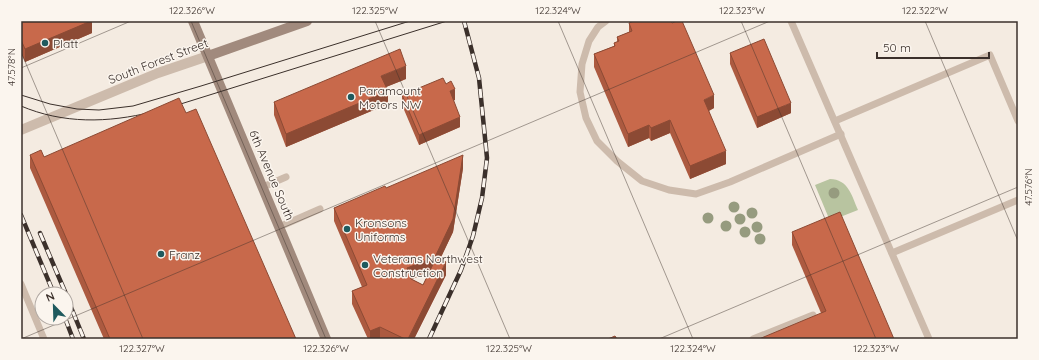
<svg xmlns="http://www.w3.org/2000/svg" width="1039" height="360" font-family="Quicksand,sans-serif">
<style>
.grass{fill:#b8c4a0}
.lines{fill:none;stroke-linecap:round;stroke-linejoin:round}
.service{stroke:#cdbbac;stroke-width:7}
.minor{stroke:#cdbbac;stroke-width:10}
.secondary{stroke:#a18a7d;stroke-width:10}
.tram{stroke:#3b302b;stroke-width:1}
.rail-casing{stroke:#3b302b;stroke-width:4.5}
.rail{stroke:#fbf5ee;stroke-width:3;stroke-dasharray:9;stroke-linecap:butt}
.tree{fill:#969b7f}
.wall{fill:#ac5a40;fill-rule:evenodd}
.shaded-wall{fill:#8c4a34}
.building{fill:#c8694b;stroke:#8c4a34}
.ticks{fill:none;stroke:#3b302b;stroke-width:1;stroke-opacity:0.45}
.poi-dot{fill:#1f5a5e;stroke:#fbf5ee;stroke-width:1.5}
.labels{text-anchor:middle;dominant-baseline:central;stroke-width:3;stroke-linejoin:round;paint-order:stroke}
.poi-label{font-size:12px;fill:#3b302b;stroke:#fbf5ee;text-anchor:start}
.street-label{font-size:12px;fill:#3b302b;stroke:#fbf5ee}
.neatline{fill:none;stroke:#3b302b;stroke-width:1.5}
.ticks-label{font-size:10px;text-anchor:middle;fill:#3b302b}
</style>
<rect width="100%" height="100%" fill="#f4ebe1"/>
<path class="grass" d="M830 179C848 179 852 196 858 210L830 221 815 185Z"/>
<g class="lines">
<g class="service">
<path d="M606 21 598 27 589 41 582 64 580 92 586 118 597 141 617 161 642 181 669 190 696 194 730 182 841 134"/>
<path d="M791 21 929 339"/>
<path d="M835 121 990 55 1018 121"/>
<path d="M263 187 286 177"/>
<path d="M279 227 320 209"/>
<path d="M892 253 1018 200"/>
<path d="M21 284 44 339"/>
<path d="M753 339 813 315"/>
</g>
<path class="minor" d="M21 130 158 73 208 56"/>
<g class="secondary">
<path d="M193 21 326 339"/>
<path d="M208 56 307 21"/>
</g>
<g class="tram">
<path d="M21 95 50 104 77 109 99 110 133 106 201 86 410 21"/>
<path d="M21 106C63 124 108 123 152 112"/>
<path d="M171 107 447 21"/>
</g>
<g class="rail-casing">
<g id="rail">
<path d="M21 215 54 294"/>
<path d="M40 233 66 294"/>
<path d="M66 295 84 339"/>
<path d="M65 318 73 339"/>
<path d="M429 339 461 270 473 236 482 198 487 158 479 78 464 21"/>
</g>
</g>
<use href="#rail" class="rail"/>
</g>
<g class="tree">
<circle cx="834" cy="193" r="5.5"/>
<circle cx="734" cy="207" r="5.5"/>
<circle cx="752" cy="213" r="5.5"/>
<circle cx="708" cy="218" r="5.5"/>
<circle cx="740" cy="219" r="5.5"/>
<circle cx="726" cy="226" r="5.5"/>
<circle cx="757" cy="227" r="5.5"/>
<circle cx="745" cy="232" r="5.5"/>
<circle cx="760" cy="239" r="5.5"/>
</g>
<g class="wall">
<path d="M21 21H95L92 22V33L25 62 21 53Z"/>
<path d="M629 23 714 108 709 111 726 164 690 179 670 133 651 141 649 138 628 147 594 67V54L614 46V43L617 42V37L629 32Z"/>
<path d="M730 53 791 113 757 128 730 64Z"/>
<path d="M406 79 386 87 388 104 286 147 274 115V102Z"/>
<path d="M446 84 455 100H453L460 127 419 145 402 105V95Z"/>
<path d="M186 113 296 339H104L30 168V155L44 157Z"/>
<path d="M463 168 453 232 440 259 446 275 414 339H368L352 304V291L362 287 334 221V208L386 188ZM429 272 423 285 412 279Z"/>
<path d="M792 232 894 339 821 313 792 245Z"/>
</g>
<g class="shaded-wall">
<path d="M88 21H95L92 22V33L25 62V49Z"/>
<path d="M406 66V79L381 89V76Z"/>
<path d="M455 89V100L450 102V91Z"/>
<path d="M388 91V104L286 147V134Z"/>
<path d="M714 95V108L704 113V100Z"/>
<path d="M791 103V113L757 128V117Z"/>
<path d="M460 117V127L419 145V135Z"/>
<path d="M670 120V133L651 141V128Z"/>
<path d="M649 125V138L628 147V134Z"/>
<path d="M726 151V164L690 179V166Z"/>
<path d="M463 155V168L453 232 435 270 407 281V268Z"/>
<path d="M446 262V275L414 339H408Z"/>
<path d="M380 327V339H370V331Z"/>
</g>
<g class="building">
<path d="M21 21H91L25 49 21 40Z"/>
<path d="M634 21H671L672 23 677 21H682L714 95 704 100 726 151 690 166 670 120 651 128 649 125 628 134 594 54 615 46 614 43 619 41 617 37 632 31 629 23Z"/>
<path d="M764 39 791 103 757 117 730 53Z"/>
<path d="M400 49 406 66 381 76 388 91 286 134 274 102Z"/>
<path d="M443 78 446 84 451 81 455 89 450 91 460 117 419 135 402 95Z"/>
<path d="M179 98 186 113 196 109 296 339H110L30 155 41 150 44 157Z"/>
<path d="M463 155 453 219 435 257 407 268 411 279 423 285 436 258 446 262 408 339H405L380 327 370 331 352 291 367 285 334 208 385 186 386 188Z"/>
<path d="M840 212 894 339H759L826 311 792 232Z"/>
<path d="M615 336 617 339H608Z"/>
</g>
<path class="ticks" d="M191 21 326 339M375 21 510 339M558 21 693 339M741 21 876 339M925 21 1018 241M21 52 143 339M21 68 131 21M21 339 770 21M659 339 1018 187"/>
<g class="poi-dot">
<circle cx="45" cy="43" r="4"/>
<circle cx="351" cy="97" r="4"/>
<circle cx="347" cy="229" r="4"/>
<circle cx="161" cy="254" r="4"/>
<circle cx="365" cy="265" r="4"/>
</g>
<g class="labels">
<g class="poi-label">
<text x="53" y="43">Platt</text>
<text x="359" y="90">Paramount<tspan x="359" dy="14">Motors NW</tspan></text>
<text x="355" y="222">Kronsons<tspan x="355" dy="14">Uniforms</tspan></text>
<text x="169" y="254">Franz</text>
<text x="373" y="258">Veterans Northwest<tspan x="373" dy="14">Construction</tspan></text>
</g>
<g class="street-label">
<text transform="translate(158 61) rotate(-21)">South Forest Street</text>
<text transform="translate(272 175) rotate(67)">6th Avenue South</text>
</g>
</g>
<rect width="1039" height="360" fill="none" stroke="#fbf5ee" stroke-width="44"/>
<g transform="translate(54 306) rotate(337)"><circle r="19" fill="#fbf5ee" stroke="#aea6a0"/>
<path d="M0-3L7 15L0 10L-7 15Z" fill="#1f5a5e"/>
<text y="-6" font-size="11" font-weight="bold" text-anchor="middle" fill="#3b302b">N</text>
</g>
<path d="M877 52v6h112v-6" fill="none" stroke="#3b302b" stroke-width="2"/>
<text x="883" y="52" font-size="12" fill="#3b302b" stroke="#fbf5ee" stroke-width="3" paint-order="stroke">50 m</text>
<rect x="22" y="22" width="995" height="316" class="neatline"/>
<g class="ticks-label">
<text x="192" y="14">122.326°W</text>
<text x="375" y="14">122.325°W</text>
<text x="558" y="14">122.324°W</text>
<text x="742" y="14">122.323°W</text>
<text x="925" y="14">122.322°W</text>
<text transform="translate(11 67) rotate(-90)" y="4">47.578°N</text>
<text transform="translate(1028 187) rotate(-90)" y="4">47.576°N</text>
<text x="142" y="352">122.327°W</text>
<text x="326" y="352">122.326°W</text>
<text x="509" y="352">122.325°W</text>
<text x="693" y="352">122.324°W</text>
<text x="876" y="352">122.323°W</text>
</g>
</svg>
